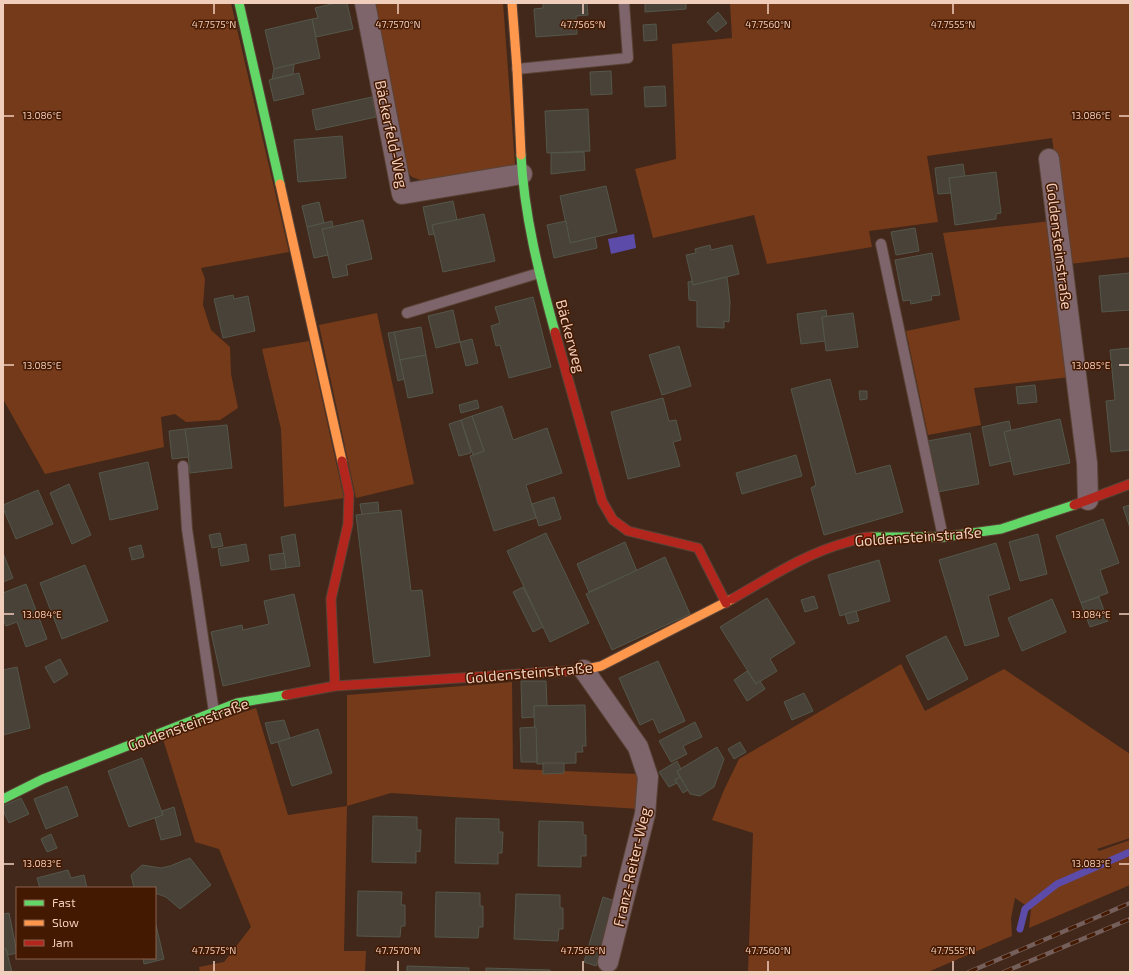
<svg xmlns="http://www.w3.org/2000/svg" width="1133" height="975" font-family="'Exo 2',sans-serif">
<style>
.green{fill:#753a1a}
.water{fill:#5d4ba9}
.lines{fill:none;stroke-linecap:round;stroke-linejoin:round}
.stream{stroke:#5d4ba9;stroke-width:7}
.building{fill:#484238;stroke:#54574b}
.lane-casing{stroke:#5a4337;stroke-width:12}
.street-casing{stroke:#5a4337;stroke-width:22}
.fast-casing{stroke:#5a4337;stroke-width:11}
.slow-casing{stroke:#5a4337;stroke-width:11}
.jam-casing{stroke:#5a4337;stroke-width:11}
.lane{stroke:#7d656b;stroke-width:10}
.street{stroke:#7d656b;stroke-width:20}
.fast{stroke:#63d668;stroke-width:9}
.slow{stroke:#ff974d;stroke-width:9}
.jam{stroke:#b3261e;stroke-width:9}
.rail-casing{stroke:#755f5b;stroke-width:4.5}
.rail{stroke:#441901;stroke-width:3;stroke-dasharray:9;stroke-linecap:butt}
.ticks{fill:none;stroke:#f1cdbc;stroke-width:1.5}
.labels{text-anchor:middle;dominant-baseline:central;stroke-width:3;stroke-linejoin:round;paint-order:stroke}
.street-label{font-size:15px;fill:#f1cdbc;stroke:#441901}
.ticks-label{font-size:10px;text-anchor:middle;fill:#f1cdbc;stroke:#441901;stroke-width:3;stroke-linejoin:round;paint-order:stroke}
</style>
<rect width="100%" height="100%" fill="#41281a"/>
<g class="green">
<path d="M3 3H231L289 252 201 268 205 279 203 305 211 330 230 347 231 374 238 408 220 420 186 422 175 414 161 417 164 447 45 474 3 399Z"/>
<path d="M373 3H503L515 165 423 181 412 177 403 167Z"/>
<path d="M730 3H1130V257L1070 264 1052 138 927 156 938 222 869 231 872 247 767 264 754 215 653 238 635 169 676 159 672 44 732 38Z"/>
<path d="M1051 221 1070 377 974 388 981 425 928 435 906 331 960 320 943 233Z"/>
<path d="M377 313 414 484 356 498 319 325Z"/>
<path d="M309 341 344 498 284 507 281 429 262 349Z"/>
<path d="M901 664 925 711 1004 669 1130 754V838L1097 849 1099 851 1130 840V885L1029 928 1031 909 1015 898 1011 918 1012 936 928 972H748L753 833 712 820 724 790 739 759Z"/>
<path d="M512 682 513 769 638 774 639 809 391 793 347 806 344 951H366L365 972H200L199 967 224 962 251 927 219 849 195 842 163 739 256 708 288 815 347 806V695Z"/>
</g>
<path class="water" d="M634 234 636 248 611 254 608 239Z"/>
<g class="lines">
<path class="stream" d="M1020 929 1025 909 1057 884 1130 852"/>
</g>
<g class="building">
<path d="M336 3H347L353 29 316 37 312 19 318 18 315 8Z"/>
<path d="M543 3H587L588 15 576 16 577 34 536 37 534 9 543 8Z"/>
<path d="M645 3H686V9L645 12Z"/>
<path d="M718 12 727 23 716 32 707 22Z"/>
<path d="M312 19 320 58 274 69 265 30Z"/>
<path d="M656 24 657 40 644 41 643 25Z"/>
<path d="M294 64 293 74 272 79 274 69Z"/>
<path d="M611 71 612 94 591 95 590 72Z"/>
<path d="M299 73 304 94 274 101 269 80Z"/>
<path d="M665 86 666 106 645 107 644 87Z"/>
<path d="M372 97 376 117 316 130 312 110Z"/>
<path d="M588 109 590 151 547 153 545 111Z"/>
<path d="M342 136 346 178 298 182 294 140Z"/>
<path d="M584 152 585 170 551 174V153Z"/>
<path d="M963 164 965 177 949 178 951 193 938 194 935 168Z"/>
<path d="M996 172 1001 213 996 214V219L955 225 949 178Z"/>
<path d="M606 186 617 232 570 243 560 196Z"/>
<path d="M453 201 457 220 432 225 434 234 429 235 423 207Z"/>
<path d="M319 202 324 223 307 227 302 206Z"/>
<path d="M484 214 495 261 443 272 432 225Z"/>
<path d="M363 220 372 259 346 265 348 275 333 278 322 229Z"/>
<path d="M332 221 333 227 322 229 328 255 314 258 307 227Z"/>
<path d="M566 221 570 243 595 237 597 248 554 258 547 225Z"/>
<path d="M915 228 919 251 896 255 891 232Z"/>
<path d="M710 245 711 250 732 245 739 274 693 285 686 255 696 253 695 249Z"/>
<path d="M932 253 940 295 931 296 932 300 911 304 910 300 903 301 895 260Z"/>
<path d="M1130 273V310L1102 312 1099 276Z"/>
<path d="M727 277 730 302 729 322 724 321V328L697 327V301L689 300 688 282 692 281 693 285Z"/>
<path d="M233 295 234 299 248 296 255 331 223 338 214 299Z"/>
<path d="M533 297 551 367 509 378 500 345 496 346 491 326 500 323 495 307Z"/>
<path d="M453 310 460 342 436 348 428 316Z"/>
<path d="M826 310 827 316 822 317 825 341 801 344 797 314Z"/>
<path d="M853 313 858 347 826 351 822 317Z"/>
<path d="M421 327 426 355 400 360 394 332Z"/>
<path d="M394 332 404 379 398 381 388 333Z"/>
<path d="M472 339 478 363 466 366 460 342Z"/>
<path d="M679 346 691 386 662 395 649 355Z"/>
<path d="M1130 348V450L1111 452 1106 401 1115 400 1110 350Z"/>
<path d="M426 355 433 393 408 398 400 360Z"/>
<path d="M830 379 856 474 890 465 903 512 824 535 811 488 816 485 791 389Z"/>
<path d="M1035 385 1037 402 1018 404 1016 387Z"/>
<path d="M859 391H867V399L860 400Z"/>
<path d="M663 398 669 421 676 420 681 440 673 442 680 466 628 479 611 412Z"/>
<path d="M477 400 479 408 461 413 459 405Z"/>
<path d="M502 406 513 440 547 428 562 473 526 485 536 518 494 531 470 456 484 451 472 416Z"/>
<path d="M472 416 484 451 473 455 461 420Z"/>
<path d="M1060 419 1070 463 1014 475 1004 432Z"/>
<path d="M461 420 471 453 459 456 449 424Z"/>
<path d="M1009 421 1011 430 1004 432 1011 461 990 466 982 427Z"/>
<path d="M227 425 232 468 190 473 185 429Z"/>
<path d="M185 429 189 457 172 459 169 431Z"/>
<path d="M970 433 979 484 938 492 928 441Z"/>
<path d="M796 455 802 476 742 494 736 473Z"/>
<path d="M148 462 158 509 110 520 99 473Z"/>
<path d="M69 484 91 535 72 544 50 493Z"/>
<path d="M38 490 53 524 16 539 3 508V505Z"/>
<path d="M554 497 561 519 539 526 532 504Z"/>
<path d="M378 502 379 513 362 515 360 504Z"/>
<path d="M1130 505V528L1123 507Z"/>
<path d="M401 510 411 591 422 590 430 656 374 663 356 515Z"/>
<path d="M1103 519 1119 563 1100 570 1108 593 1081 603 1056 536Z"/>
<path d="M220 533 223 546 212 548 209 535Z"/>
<path d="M546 533 589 623 550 642 507 551Z"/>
<path d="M295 534 300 566 286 568 281 537Z"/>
<path d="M1038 534 1047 574 1020 581 1009 542Z"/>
<path d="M625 542 637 571 589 592 577 564Z"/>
<path d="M996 543 1010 589 988 596 999 636 965 646 939 560Z"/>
<path d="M246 544 249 561 221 566 218 549Z"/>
<path d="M141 545 144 557 132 560 129 548Z"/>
<path d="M3 553 13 578 3 582Z"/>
<path d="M284 553 286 568 271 570 269 555Z"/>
<path d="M665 557 690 614 612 650 586 594Z"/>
<path d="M879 560 890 601 840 616 828 575Z"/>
<path d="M85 565 108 621 62 639 40 583Z"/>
<path d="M26 584 47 639 26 647 17 622 6 626 3 619V593Z"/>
<path d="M523 587 543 627 533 632 513 592Z"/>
<path d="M294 594 310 666 223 686 211 632 242 625 243 630 269 624 264 601Z"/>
<path d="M814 596 818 608 805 612 801 600Z"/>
<path d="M1099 597 1108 621 1090 627 1081 603Z"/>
<path d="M767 598 795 643 770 659 777 671 756 684 720 627Z"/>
<path d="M1052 599 1066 632 1022 651 1008 618Z"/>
<path d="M856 611 859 621 848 624 845 614Z"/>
<path d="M946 636 968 679 928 700 906 656Z"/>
<path d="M60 659 68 674 54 683 45 667Z"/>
<path d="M658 661 685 721 659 733 653 719 640 725 619 678Z"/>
<path d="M17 667 30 728 3 735V670Z"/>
<path d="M747 671 756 684 760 681 765 689 747 701 734 680Z"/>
<path d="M521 681H546L547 706H534V717L522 718Z"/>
<path d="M804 693 813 711 792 720 784 702Z"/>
<path d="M585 705 586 746H582L583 752H576V763L537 764V753H535L534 706Z"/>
<path d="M284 720 290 738 271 744 265 723Z"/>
<path d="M695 722 702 737 683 746 687 754 671 762 659 741Z"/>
<path d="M536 727 537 762H521L520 728Z"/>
<path d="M318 729 332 773 292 786 278 742Z"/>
<path d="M740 742 746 752 734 759 728 749Z"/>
<path d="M717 747 724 759 714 787 700 796 690 794 677 771Z"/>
<path d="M142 758 163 815 129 827 108 771Z"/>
<path d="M677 761 681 769 677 771 680 777 675 780 677 783 669 787 659 772Z"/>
<path d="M543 763H564V773L543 774Z"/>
<path d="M680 777 688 790 683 793 675 780Z"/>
<path d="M67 786 78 816 46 829 34 799Z"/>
<path d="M21 798 29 814 9 823 3 810V806Z"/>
<path d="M174 807 181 835 161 840 155 818 163 815 162 811Z"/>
<path d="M373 816 417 817V830H421L420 852 416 851V863L372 862Z"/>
<path d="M456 818 499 819V832H503L502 853H498V864L455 863Z"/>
<path d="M539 821 583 822V835H586V856H581V867L538 866Z"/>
<path d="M51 834 57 848 47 852 41 839Z"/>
<path d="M190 858 211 885 180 909 166 897 155 893V888H134L131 875 142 865 161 868 170 866Z"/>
<path d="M68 870 71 878 84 875 87 888H40L37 878Z"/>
<path d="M358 891 402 892 401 905H405V926H401L400 937 357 936Z"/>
<path d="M436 892 480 893V906H483V927H479L478 938 435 937Z"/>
<path d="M516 894 560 895V908H563V929H559L558 941 514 939Z"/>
<path d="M603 897 615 901 596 966 584 962Z"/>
<path d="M9 913 17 953 8 955 6 949H3V914Z"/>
<path d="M155 921 164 959 144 964 143 958H155Z"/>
<path d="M3 949H6L12 972H3Z"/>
<path d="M407 966 469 968V972H407Z"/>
<path d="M486 968 550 970V972H486Z"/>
</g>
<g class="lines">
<g class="lane-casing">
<g id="lane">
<path d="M517 69 628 58 624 3"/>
<path d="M881 244 943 537"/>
<path d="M407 313 539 273"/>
<path d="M183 466 187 529 214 712"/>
</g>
</g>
<g class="street-casing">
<g id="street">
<path d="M365 3 402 194 522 174"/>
<path d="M1049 159 1087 463 1088 500"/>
<path d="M584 670 638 747 648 777 645 814 608 962"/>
</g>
</g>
<g class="fast-casing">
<g id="fast">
<path d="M239 3 280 184"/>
<path d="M521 155C524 215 539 274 555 332"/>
<path d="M872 537H943L1001 529 1074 505"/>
<path d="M3 799 43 779 237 703 286 695"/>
</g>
</g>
<g class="slow-casing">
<g id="slow">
<path d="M512 3 517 69 521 155"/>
<path d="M280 184 342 461"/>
<path d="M582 670 601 666 732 599"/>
</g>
</g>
<g class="jam-casing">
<g id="jam">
<path d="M555 332 602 501 613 520 628 531 698 548 726 603"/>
<path d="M1074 505 1130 484"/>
<path d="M732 599C769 578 806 553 848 542 856 539 864 537 872 537"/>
<path d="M335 686 331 599 348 524 349 494 342 461"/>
<path d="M286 695 335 686 582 670"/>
</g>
</g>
<use href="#lane" class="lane"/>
<use href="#street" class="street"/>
<use href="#fast" class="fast"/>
<use href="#slow" class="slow"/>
<use href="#jam" class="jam"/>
<g class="rail-casing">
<g id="rail">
<path d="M969 972 1130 903"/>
<path d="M1004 972 1130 919"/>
</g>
</g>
<use href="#rail" class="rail"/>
</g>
<path class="ticks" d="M214 4V14M398 4V14M583 4V14M768 4V14M953 4V14M4 116H14M1119 116H1129M4 365H14M1119 365H1129M4 614H14M1119 614H1129M4 864H14M1119 864H1129M214 961V971M398 961V971M583 961V971M768 961V971M953 961V971"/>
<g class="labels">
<g class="street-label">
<text transform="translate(392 134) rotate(78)">Bäckerfeld-Weg</text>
<text transform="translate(1060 246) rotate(83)">Goldensteinstraße</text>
<text transform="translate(571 336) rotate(75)">Bäckerweg</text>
<text transform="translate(918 536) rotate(-4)">Goldensteinstraße</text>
<text transform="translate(529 672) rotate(-5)">Goldensteinstraße</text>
<text transform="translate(188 724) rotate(-20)">Goldensteinstraße</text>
<text transform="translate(631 867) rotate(-77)">Franz-Reiter-Weg</text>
</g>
</g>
<g class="ticks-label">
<text x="214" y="28">47.7575°N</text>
<text x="398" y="28">47.7570°N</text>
<text x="583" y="28">47.7565°N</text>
<text x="768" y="28">47.7560°N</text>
<text x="953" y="28">47.7555°N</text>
<text x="1091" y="119">13.086°E</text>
<text x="42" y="119">13.086°E</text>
<text x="1091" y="369">13.085°E</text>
<text x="42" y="369">13.085°E</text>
<text x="1091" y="618">13.084°E</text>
<text x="42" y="618">13.084°E</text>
<text x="1091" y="867">13.083°E</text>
<text x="42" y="867">13.083°E</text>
<text x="214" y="954">47.7575°N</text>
<text x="398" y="954">47.7570°N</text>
<text x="583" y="954">47.7565°N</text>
<text x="768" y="954">47.7560°N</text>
<text x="953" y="954">47.7555°N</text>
</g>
<rect width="1133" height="975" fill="none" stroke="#f1cdbc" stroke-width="8"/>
<rect x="16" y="887" width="140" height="72" fill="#441901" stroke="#89614c"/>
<rect x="24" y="900" width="20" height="6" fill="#63d668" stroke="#89614c"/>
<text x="52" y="907" font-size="12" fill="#f1cdbc">Fast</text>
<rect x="24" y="920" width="20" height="6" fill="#ff974d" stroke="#89614c"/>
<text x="52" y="927" font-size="12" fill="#f1cdbc">Slow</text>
<rect x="24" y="940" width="20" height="6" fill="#b3261e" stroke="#89614c"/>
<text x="52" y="947" font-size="12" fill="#f1cdbc">Jam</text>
</svg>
